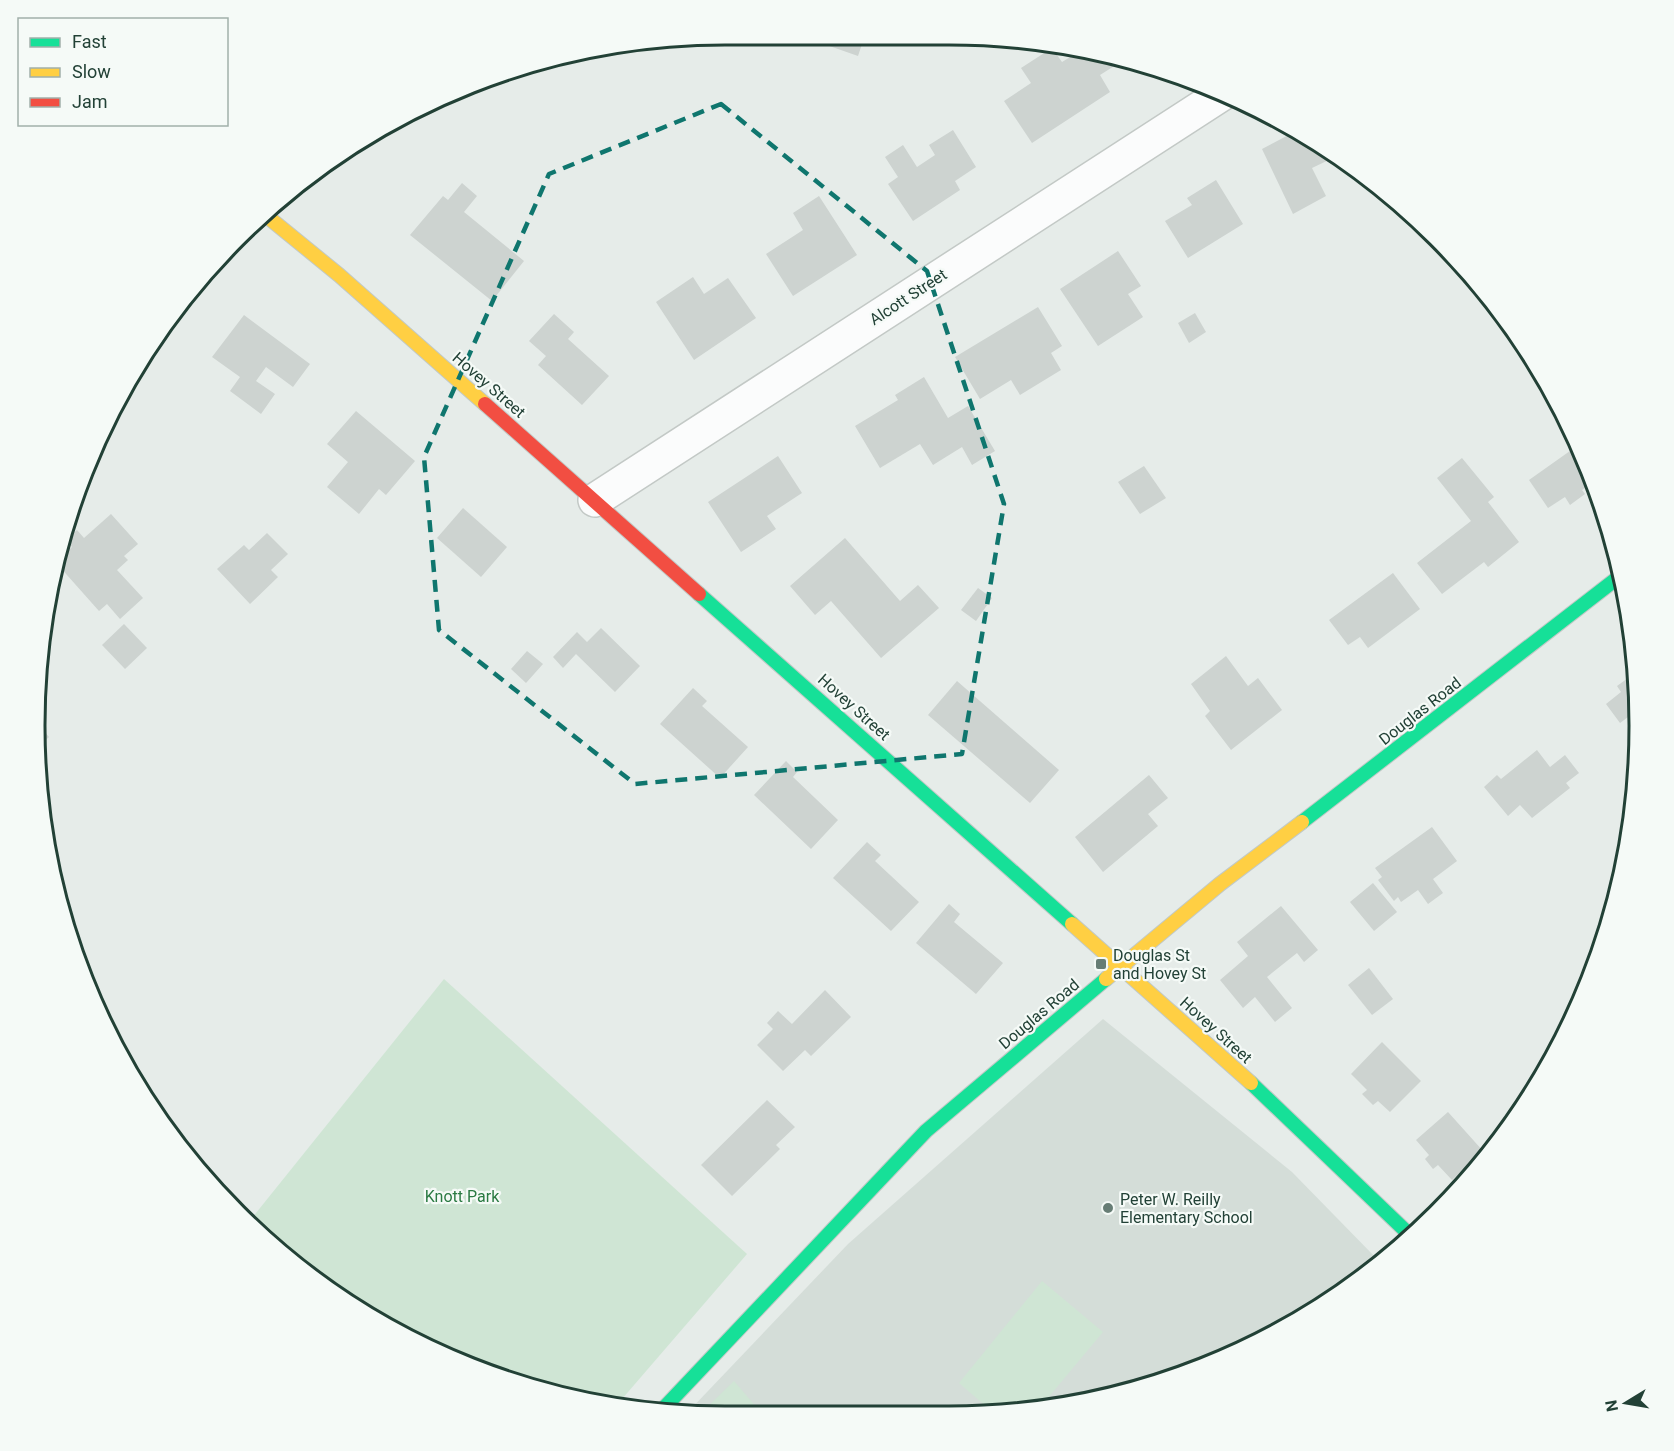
<svg xmlns="http://www.w3.org/2000/svg" width="1674" height="1451" font-family="Roboto,sans-serif">
<style>
.built{fill:#d4ddd8}
.green{fill:#cfe5d4}
.building{fill:#cdd3d0}
.lines{fill:none;stroke-linecap:round;stroke-linejoin:round}
.street-casing{stroke:#c3c9c6;stroke-width:36}
.fast-casing{stroke:#c1c9c6;stroke-width:16}
.slow-casing{stroke:#c1c9c6;stroke-width:16}
.jam-casing{stroke:#c1c9c6;stroke-width:16}
.street{stroke:#fbfcfc;stroke-width:33}
.fast{stroke:#16e098;stroke-width:14}
.slow{stroke:#ffcf43;stroke-width:14}
.jam{stroke:#f24e42;stroke-width:14}
.marked{fill:none;stroke:#0f766e;stroke-width:4.5;stroke-dasharray:12 8;stroke-linejoin:round}
.poi-dot{fill:#677d75;stroke:#f5faf7;stroke-width:2}
.labels{text-anchor:middle;dominant-baseline:central;stroke-width:4.5;stroke-linejoin:round;paint-order:stroke}
.street-label{font-size:16px;fill:#224136;stroke:#f5faf7}
.poi-label{font-size:16px;fill:#224136;stroke:#f5faf7;text-anchor:start}
.park-label{font-size:16px;fill:#2a7a42;stroke:#f5faf7}
.rim{fill:none;stroke:#224136;stroke-width:3}
</style>
<rect width="100%" height="100%" fill="#e6ece9"/>
<path class="built" d="M1103 1019 1292 1172 1378 1260 1294 1324 1170 1380 994 1415 725 1416 687 1413 848 1244Z"/>
<g class="green">
<path d="M444 979 747 1254 616 1406 591 1403 461 1364 341 1300 248 1223Z"/>
<path d="M1042 1281 1103 1332 1042 1405 996 1415 959 1383Z"/>
<path d="M734 1381 764 1416 700 1414Z"/>
</g>
<g class="building">
<path d="M752 35H777L778 36 776 44Z"/>
<path d="M820 36 879 37 877 42 864 38 858 56 818 42Z"/>
<path d="M1052 48 1062 62 1080 51 1083 56 1088 52 1116 58 1119 63 1100 75 1110 92 1032 143 1004 101 1031 83 1021 68Z"/>
<path d="M953 130 976 167 955 181 960 190 913 221 888 184 898 177 885 157 903 145 917 167 935 155 929 145Z"/>
<path d="M1298 130 1335 157 1312 168 1326 196 1293 214 1262 149Z"/>
<path d="M1216 180 1243 224 1188 258 1165 221 1192 205 1187 198Z"/>
<path d="M462 183 477 196 464 212 524 261 492 301 410 235 443 196 448 200Z"/>
<path d="M819 196 857 255 793 296 766 254 803 230 793 213Z"/>
<path d="M1118 251 1141 286 1128 294 1143 317 1098 346 1060 289Z"/>
<path d="M693 277 704 294 728 278 756 318 694 360 656 302Z"/>
<path d="M1038 307 1062 346 1051 353 1061 370 1020 395 1011 380 980 399 955 357Z"/>
<path d="M1195 313 1206 332 1189 343 1178 323Z"/>
<path d="M554 314 574 332 568 339 609 376 582 405 538 365 546 356 529 341Z"/>
<path d="M244 315 310 364 293 387 266 367 256 381 275 394 261 414 230 391 240 377 212 357Z"/>
<path d="M924 377 948 418 968 406 995 451 972 465 962 447 933 465 920 444 880 468 855 426 898 400 895 395Z"/>
<path d="M356 411 415 461 386 495 379 489 359 514 327 487 348 462 327 444Z"/>
<path d="M1577 446 1593 482 1582 490 1585 494 1570 505 1565 497 1548 508 1529 480Z"/>
<path d="M778 456 802 493 767 516 776 529 741 552 708 502Z"/>
<path d="M1462 458 1494 497 1488 502 1519 542 1488 567 1484 562 1442 594 1417 563 1471 521 1437 478Z"/>
<path d="M1144 466 1166 498 1140 514 1118 482Z"/>
<path d="M463 508 507 547 481 577 437 538Z"/>
<path d="M111 514 138 544 124 556 128 560 117 570 143 598 120 619 107 604 99 611 59 566 61 557 72 547 66 540 77 530 84 538Z"/>
<path d="M267 533 288 554 271 570 278 577 250 604 217 569 244 545 249 550Z"/>
<path d="M845 538 900 601 918 585 939 608 881 658 831 601 815 615 790 586Z"/>
<path d="M1393 573 1420 609 1368 648 1360 637 1348 645 1329 620Z"/>
<path d="M978 588 992 598 976 621 961 610Z"/>
<path d="M124 624 147 648 125 669 102 645Z"/>
<path d="M601 628 640 666 615 692 576 654 563 668 553 657 577 632 587 642Z"/>
<path d="M527 651 543 664 526 683 511 669Z"/>
<path d="M1226 656 1248 686 1258 678 1282 710 1231 750 1205 716 1210 711 1191 684Z"/>
<path d="M1635 673 1636 711 1620 723 1606 704 1621 692 1617 686Z"/>
<path d="M957 681 1059 770 1030 803 928 715Z"/>
<path d="M693 688 707 701 702 706 748 747 720 778 660 724Z"/>
<path d="M38 724 49 737 37 748Z"/>
<path d="M1537 750 1550 767 1565 755 1579 773 1566 783 1570 788 1532 818 1520 805 1508 816 1484 787 1497 775 1501 779Z"/>
<path d="M786 761 797 772 793 777 838 820 811 849 754 795Z"/>
<path d="M1149 775 1168 798 1148 814 1158 826 1103 872 1075 837Z"/>
<path d="M1432 827 1457 861 1433 879 1443 893 1428 904 1418 890 1401 902 1398 897 1394 901 1378 880 1382 877 1375 868Z"/>
<path d="M867 842 881 855 875 861 919 902 891 931 833 878Z"/>
<path d="M1373 883 1397 912 1374 931 1350 902Z"/>
<path d="M949 904 960 914 954 922 1003 963 976 994 916 943Z"/>
<path d="M1281 906 1318 950 1304 962 1297 953 1267 977 1292 1008 1275 1022 1255 997 1243 1008 1220 980 1248 956 1237 942Z"/>
<path d="M1369 968 1393 999 1372 1015 1348 985Z"/>
<path d="M825 990 851 1017 811 1056 805 1050 783 1071 757 1045 773 1029 767 1023 778 1011 792 1024Z"/>
<path d="M1382 1042 1421 1081 1390 1112 1378 1101 1373 1105 1362 1094 1367 1090 1351 1074Z"/>
<path d="M767 1100 795 1127 776 1145 780 1149 732 1196 701 1165Z"/>
<path d="M1448 1112 1483 1151 1452 1180 1438 1165 1433 1169 1425 1159 1429 1155 1416 1140Z"/>
</g>
<g class="lines">
<g class="street-casing">
<path id="street" d="M595 500 1222 94"/>
</g>
<g class="fast-casing">
<g id="fast">
<path d="M699 594 1072 924"/>
<path d="M1302 822 1620 576"/>
<path d="M1251 1083 1412 1237"/>
<path d="M662 1410 926 1131 1106 979"/>
</g>
</g>
<g class="slow-casing">
<g id="slow">
<path d="M263 213 339 275 485 404"/>
<path d="M1072 924 1251 1083"/>
<path d="M1106 979 1220 884 1302 822"/>
</g>
</g>
<g class="jam-casing">
<path id="jam" d="M485 404 699 594"/>
</g>
<use href="#street" class="street"/>
<use href="#fast" class="fast"/>
<use href="#slow" class="slow"/>
<use href="#jam" class="jam"/>
</g>
<path class="marked" d="M721 104 927 271 1004 504 962 754 635 784 439 630 424 457 549 174Z"/>
<g class="poi-dot">
<rect x="1095" y="958" width="12" height="12" rx="3"/>
<circle cx="1108" cy="1208" r="6"/>
</g>
<g class="labels">
<g class="street-label">
<text transform="translate(908 297) rotate(-33)">Alcott Street</text>
<text transform="translate(489 385) rotate(41)">Hovey Street</text>
<text transform="translate(854 707) rotate(42)">Hovey Street</text>
<text transform="translate(1420 711) rotate(-38)">Douglas Road</text>
<text transform="translate(1039 1014) rotate(-40)">Douglas Road</text>
<text transform="translate(1216 1030) rotate(42)">Hovey Street</text>
</g>
<g class="poi-label">
<text x="1113" y="955">Douglas St<tspan x="1113" dy="18">and Hovey St</tspan></text>
<text x="1120" y="1199">Peter W. Reilly<tspan x="1120" dy="18">Elementary School</tspan></text>
</g>
<g class="park-label">
<text x="462" y="1196">Knott Park</text>
</g>
</g>
<path d="M0 0H1674V1451H0ZM725 45H949A680 680 0 0 1 1629 725V726A680 680 0 0 1 949 1406H725A680 680 0 0 1 45 726V725A680 680 0 0 1 725 45Z" fill="#f5faf7" fill-rule="evenodd"/>
<path class="rim" d="M725 45H949A680 680 0 0 1 1629 725V726A680 680 0 0 1 949 1406H725A680 680 0 0 1 45 726V725A680 680 0 0 1 725 45Z"/>
<rect x="18" y="18" width="210" height="108" fill="#f5faf7" stroke="#a1b0aa" stroke-width="1.5"/>
<rect x="30" y="38" width="30" height="9" fill="#16e098" stroke="#a1b0aa" stroke-width="1.5"/>
<text x="72" y="48" font-size="18" fill="#224136">Fast</text>
<rect x="30" y="68" width="30" height="9" fill="#ffcf43" stroke="#a1b0aa" stroke-width="1.5"/>
<text x="72" y="78" font-size="18" fill="#224136">Slow</text>
<rect x="30" y="98" width="30" height="9" fill="#f24e42" stroke="#a1b0aa" stroke-width="1.5"/>
<text x="72" y="108" font-size="18" fill="#224136">Jam</text>
<g transform="translate(1626 1403) rotate(259)" stroke="#f5faf7" stroke-width="4.5" paint-order="stroke">
<path d="M0-4.5L10 22L0 15L-10 22Z" fill="#224136"/>
<text y="-9" font-size="16" font-weight="bold" text-anchor="middle" fill="#224136">N</text>
</g>
</svg>
